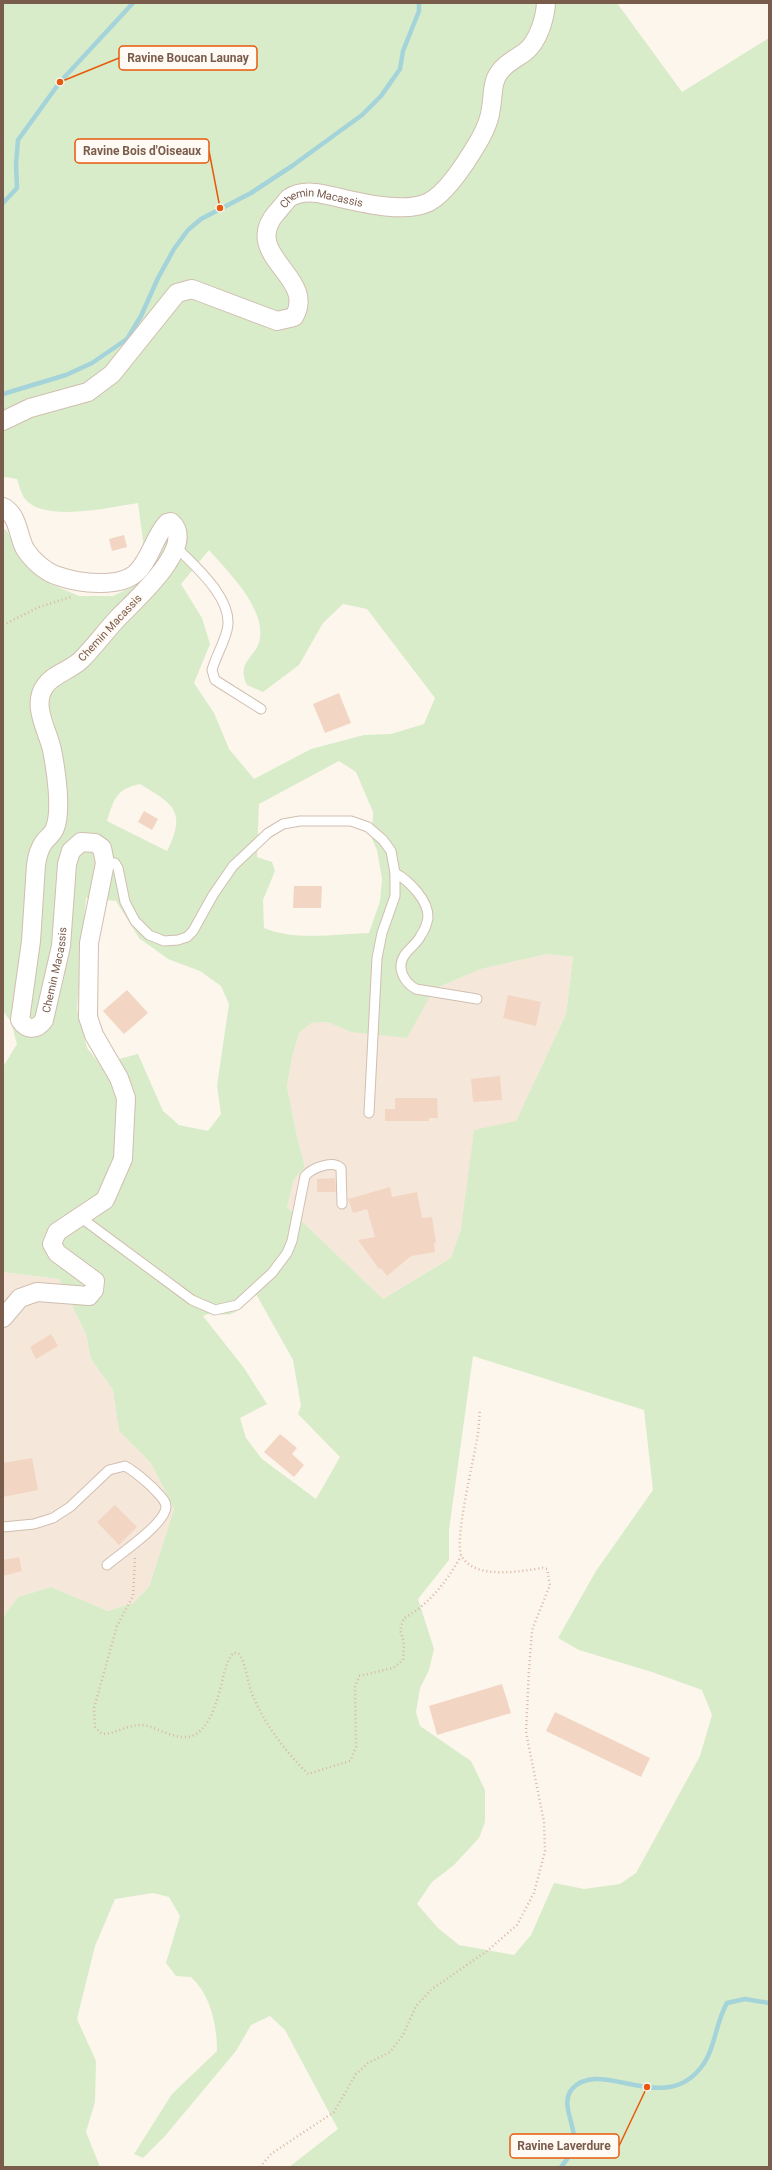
<svg xmlns="http://www.w3.org/2000/svg" width="772" height="2170" font-family="Roboto,sans-serif">
<style>
.residential{fill:#f5e8da}
.green{fill:#d8ecc9;fill-rule:evenodd}
.lines{fill:none;stroke-linecap:round;stroke-linejoin:round}
.stream{stroke:#a5d3da;stroke-width:4.5}
.building{fill:#f3d5c3}
.service-casing{stroke:#d1beb0;stroke-width:11}
.minor-casing{stroke:#d1beb0;stroke-width:20}
.path{stroke:#d9b8a5;stroke-width:2.5;stroke-dasharray:1 3;stroke-linecap:butt}
.service{stroke:#fff;stroke-width:9}
.minor{stroke:#fff;stroke-width:18}
.labels{text-anchor:middle;dominant-baseline:central;stroke-width:4;stroke-linejoin:round;paint-order:stroke}
.street-label{font-size:11px;fill:#7a5c4d;stroke:#fffaf3}
.leader{fill:none;stroke:#e8590c;stroke-width:1.5}
.callout-dot{fill:#e8590c;stroke:#fffaf3;stroke-width:1.5}
.callout{fill:#fffaf3;stroke:#e8590c;stroke-width:1.5}
.callout-label{font-size:12px;text-anchor:middle;font-weight:bold;fill:#7a5c4d}
</style>
<rect width="100%" height="100%" fill="#fdf6ec"/>
<g class="residential">
<path d="M547 954 573 957 566 1014 516 1121 461 1229 451 1258 383 1299 287 1207 294 1179 305 1167 297 1137 287 1086 292 1057 299 1033 311 1023 327 1022 351 1032 434 989 481 969Z"/>
<path d="M3 1272 59 1279 86 1334 91 1359 113 1390 119 1431 151 1463 174 1509 149 1587 133 1603 108 1611 51 1587 18 1597 3 1617Z"/>
</g>
<path class="green" d="M3 3H617L682 92 769 38V2167H289L338 2129 285 2030 270 2016 251 2025 236 2051 165 2136 143 2158 134 2154 172 2094 217 2051C217 2026 211 1995 191 1977L176 1976 166 1963 180 1916 169 1897 153 1893 115 1899 95 1946 77 2019 96 2061 95 2102 86 2132 100 2167H3V1617L18 1597 51 1587 108 1611 133 1603 149 1587 174 1509 151 1463 119 1431 113 1390 91 1359 86 1334 59 1279 3 1272V1067L17 1044 11 1022 3 1011V528L7 531 21 557 53 585 79 596H113L145 581 144 548 138 503C111 507 45 523 25 499 21 494 19 485 17 479L5 477 3 479ZM209 550C228 572 264 606 260 638 258 657 235 661 247 685L263 692 299 665 323 623 343 604 367 609 435 698 424 724 391 734 364 735 311 749 254 779 229 749 214 713 194 683 210 644 202 618 181 584ZM339 761 356 772 373 812 372 839 377 850 382 879 380 901 369 933C338 934 293 941 264 928L263 900 275 871 272 862 257 857 259 804ZM140 784C173 804 187 811 167 851L107 821C114 799 116 789 140 784ZM86 898 116 901 139 938 168 959 200 971 221 986 229 1004 217 1086 221 1114 208 1131 179 1125 163 1111 138 1054 100 1064 87 1048 77 1009ZM547 954 573 957 566 1014 516 1121 474 1130 461 1229 451 1258 383 1299 287 1207 294 1179 305 1167 297 1137 287 1086 292 1057 299 1033 311 1023 327 1022 351 1032 407 1038 434 989 481 969ZM256 1294 293 1360 301 1406 298 1414 340 1457 316 1499 262 1459 246 1438 240 1418 267 1404 244 1368 203 1316C212 1311 220 1316 231 1314 240 1311 249 1301 256 1294ZM473 1356 644 1410 653 1490 596 1571 558 1638 579 1650 652 1672 702 1690 712 1715 700 1756 636 1873 620 1884 584 1889 554 1883 531 1935 514 1955 459 1945 438 1928 417 1904 432 1882 454 1865 479 1838 485 1822V1790L471 1761 420 1726 416 1712 420 1688 429 1670 434 1649 418 1599 449 1560V1530Z"/>
<g class="lines">
<g class="stream">
<path d="M3 203 17 188 16 164 18 140 60 82 133 3"/>
<path d="M3 394 66 375 92 363 127 339 141 316 158 278 174 249 188 230 201 219 251 193 292 166 362 115 381 96 400 69 403 51 419 11V3"/>
<path d="M561 2167C568 2159 573 2150 574 2140 575 2124 560 2103 572 2089 600 2058 659 2113 697 2072 716 2053 714 2025 727 2003L745 1999 769 2003"/>
</g>
</g>
<g class="building">
<path d="M124 535 127 547 112 551 109 539Z"/>
<path d="M339 693 351 723 325 733 313 704Z"/>
<path d="M144 811 158 819 152 830 138 822Z"/>
<path d="M294 886H322L321 908H293Z"/>
<path d="M127 990 148 1013 124 1034 103 1011Z"/>
<path d="M508 995 541 1002 536 1026 503 1018Z"/>
<path d="M500 1076 502 1100 473 1102 471 1079Z"/>
<path d="M395 1098H437L438 1118H429V1121H385V1109H395Z"/>
<path d="M335 1178 336 1192H317V1179Z"/>
<path d="M390 1187 392 1197 417 1192 422 1218 432 1217 436 1243H434L435 1252 411 1256 387 1276 381 1268 379 1269 358 1240 375 1237 367 1209 353 1213 348 1199Z"/>
<path d="M51 1334 58 1346 36 1359 30 1347Z"/>
<path d="M280 1434 297 1448 292 1454 304 1465 294 1477 264 1452Z"/>
<path d="M32 1458 38 1490 3 1497V1463Z"/>
<path d="M115 1505 137 1527 119 1545 97 1522Z"/>
<path d="M19 1557 22 1571 3 1576V1560Z"/>
<path d="M502 1684 511 1713 437 1735 429 1706Z"/>
<path d="M555 1712 650 1758 641 1777 546 1731Z"/>
</g>
<g class="lines">
<g class="service-casing">
<g id="service">
<path d="M176 547C195 566 235 600 227 630 224 643 216 656 212 670L215 680 261 709"/>
<path d="M105 863H115L118 868 125 902 135 921 149 935 164 941 178 940 187 937 193 931 213 895 233 866 268 833 283 824 300 821H351L368 827 383 840 391 851 395 873V896L382 933 377 958 369 1113"/>
<path d="M395 873C408 880 429 900 428 918 427 923 424 931 421 935 418 943 408 949 404 956 396 969 405 983 416 989L477 999"/>
<path d="M80 1217 192 1300 215 1310 237 1305 272 1273 287 1253 292 1241 305 1176C312 1168 332 1160 341 1168L342 1204"/>
<path d="M3 1527 34 1524 53 1518 70 1507 109 1470 125 1466C136 1472 143 1479 152 1487 157 1493 166 1499 166 1507 165 1524 121 1553 107 1565"/>
</g>
</g>
<g class="minor-casing">
<g id="minor">
<path id="s1" d="M3 421 30 408 88 392 112 374 177 293 192 289 277 321 294 317C318 277 239 255 277 212 281 208 285 202 289 198 301 190 315 192 327 195 355 201 403 215 429 202 448 192 469 158 480 139 485 130 490 118 491 108 493 98 492 87 496 78 502 65 514 60 525 52 538 42 545 19 546 3"/>
<path id="s2" d="M3 507C18 514 18 536 25 549 32 560 45 572 58 576 78 583 120 589 137 572 151 558 154 537 167 523L171 522C198 546 134 601 117 619 105 632 94 647 81 660 71 670 53 674 45 686 31 705 48 731 52 750 56 770 62 810 55 828 53 834 48 837 44 842 39 849 37 857 36 865L31 941 20 1020C27 1031 37 1030 44 1020L61 946 67 864 71 851 81 842 95 843 102 848 105 863 89 943 88 1017 94 1035 119 1078 126 1098 123 1159 105 1200 57 1232 52 1244 57 1253 95 1281 94 1290 89 1296 37 1292 20 1298 3 1318"/>
</g>
</g>
<g class="path">
<path d="M3 625 39 607 71 597"/>
<path d="M135 1558 133 1596 117 1626 94 1708 95 1727 102 1734C116 1734 126 1725 141 1725 154 1726 168 1736 182 1737 214 1740 220 1683 227 1664 228 1660 231 1657 233 1653H238C247 1664 247 1683 253 1696 265 1725 286 1752 308 1774L350 1761 356 1747 355 1687 359 1676 393 1668 403 1660 404 1642 400 1630 404 1618C429 1605 447 1581 461 1556"/>
<path d="M260 2167 271 2154 334 2112 356 2074 368 2063 390 2052 403 2035 416 2006 432 1989 487 1951 517 1925 534 1893 545 1851 544 1822 526 1732 529 1670 532 1630 550 1585 547 1569 543 1568C520 1571 477 1580 462 1557 453 1544 474 1459 477 1439 479 1429 479 1419 480 1409"/>
</g>
<use href="#service" class="service"/>
<use href="#minor" class="minor"/>
</g>
<g class="labels">
<g class="street-label">
<text stroke="none"><textPath href="#s1" startOffset="516">Chemin Macassis</textPath></text>
<text transform="translate(110 628) rotate(-47)">Chemin Macassis</text>
<text stroke="none"><textPath href="#s2" startOffset="881">Chemin Macassis</textPath></text>
</g>
</g>
<path class="leader" d="M60 82L119 58M220 208L209 151M647 2087L619 2146"/>
<g class="callout-dot">
<circle cx="60" cy="82" r="4"/>
<circle cx="220" cy="208" r="4"/>
<circle cx="647" cy="2087" r="4"/>
</g>
<g class="callout">
<rect x="119" y="46" width="138" height="24" rx="4"/>
<rect x="75" y="139" width="134" height="24" rx="4"/>
<rect x="510" y="2134" width="109" height="24" rx="4"/>
</g>
<g class="callout-label">
<text x="188" y="62">Ravine Boucan Launay</text>
<text x="142" y="155">Ravine Bois d'Oiseaux</text>
<text x="564" y="2150">Ravine Laverdure</text>
</g>
<rect width="772" height="2170" fill="none" stroke="#7a5c4d" stroke-width="8"/>
</svg>
